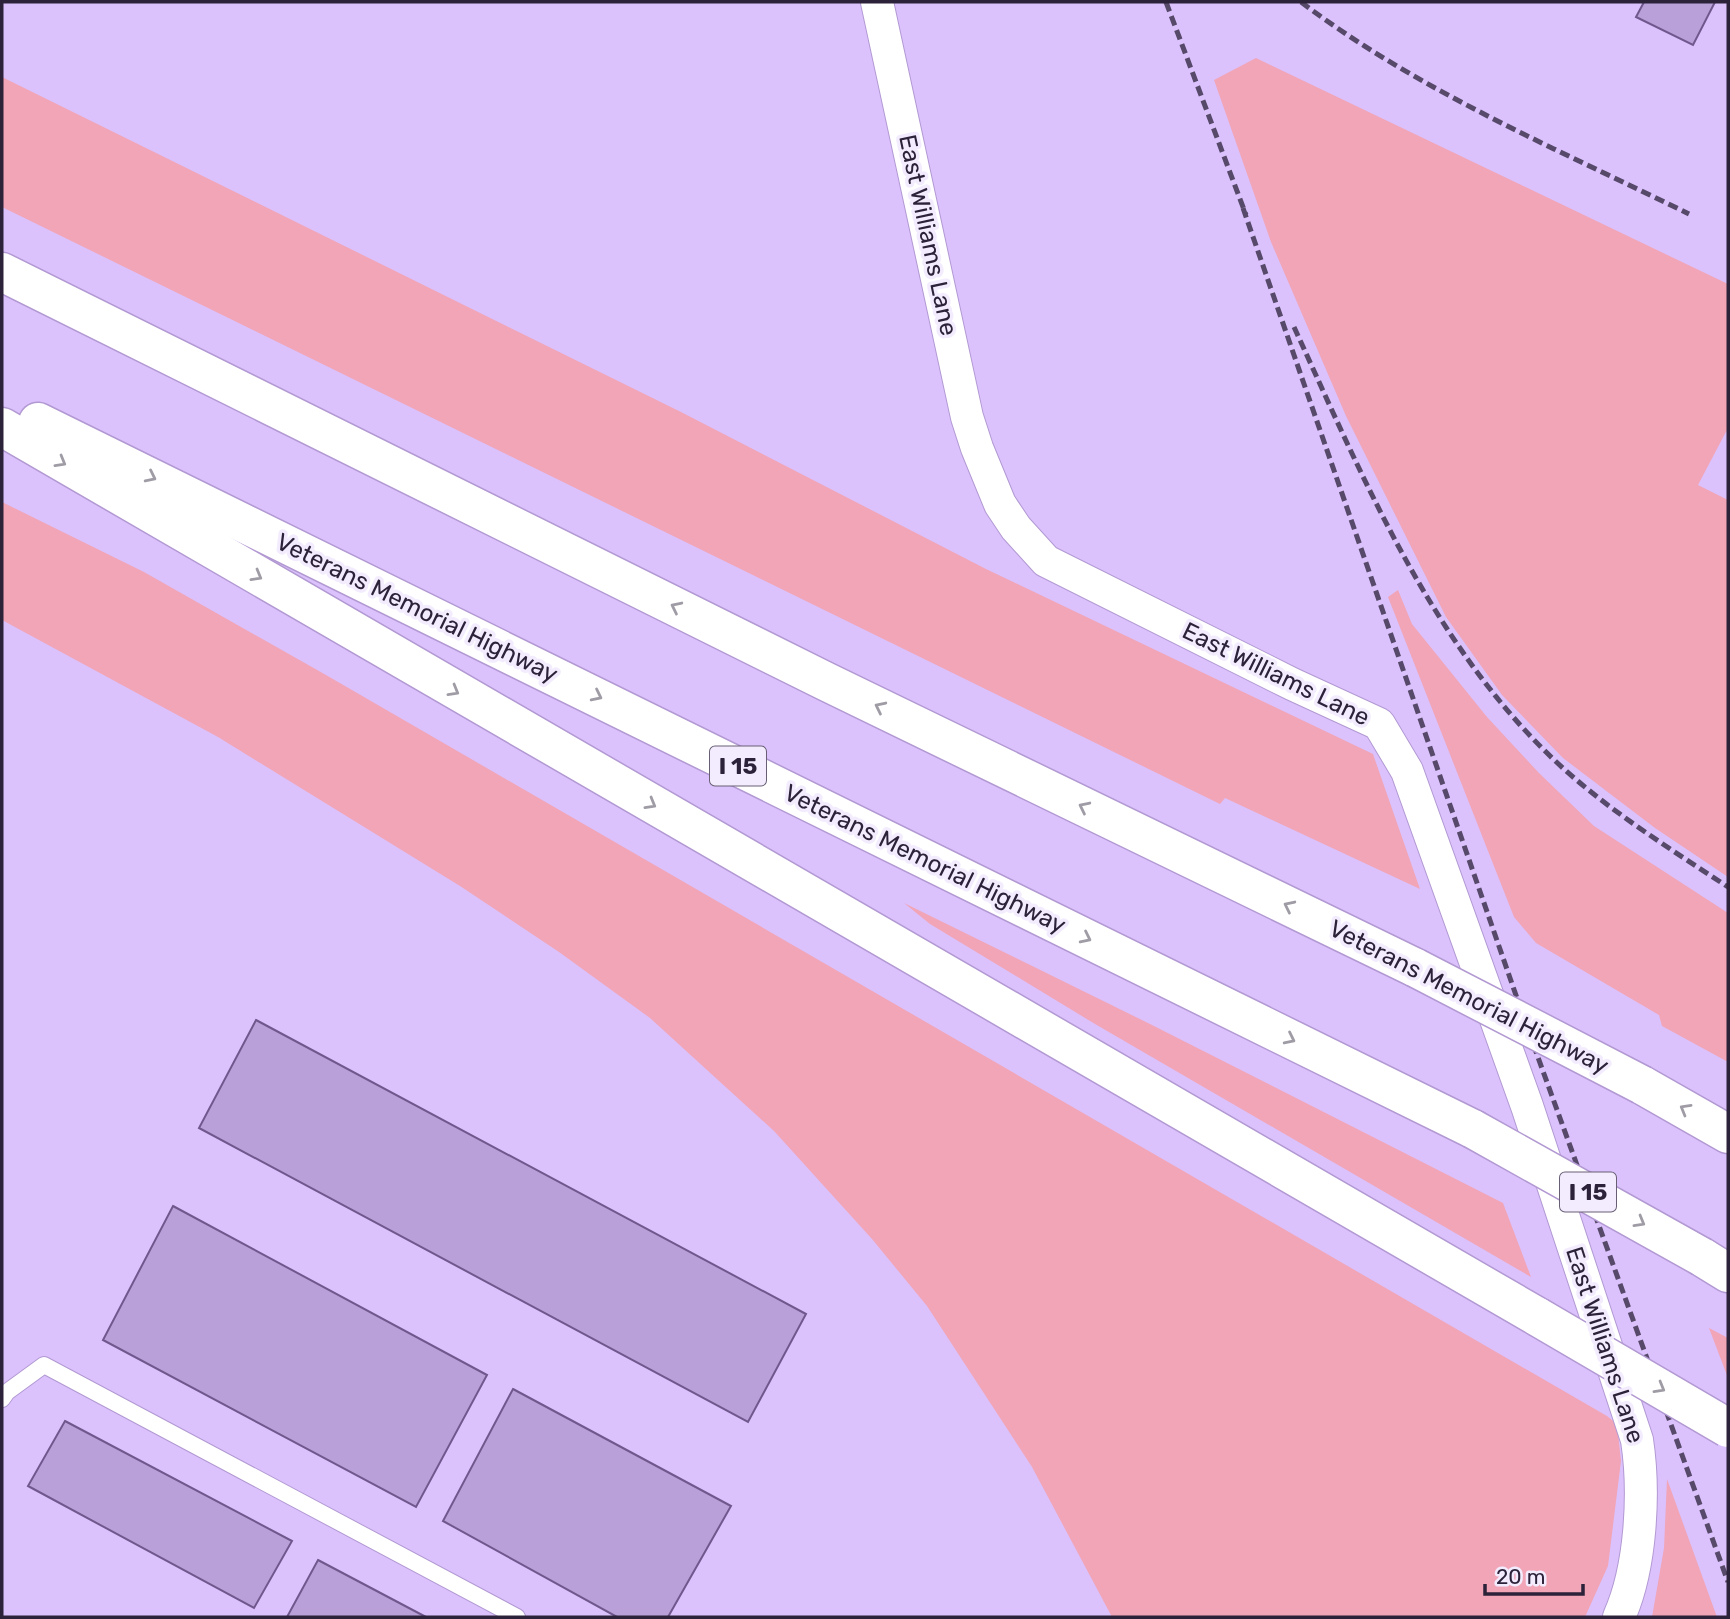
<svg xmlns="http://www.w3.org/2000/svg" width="1730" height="1619" font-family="Rubik,sans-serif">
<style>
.green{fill:#f1a5b7}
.building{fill:#b9a0d9;stroke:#70588d;stroke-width:2}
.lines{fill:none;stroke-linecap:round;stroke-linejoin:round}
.lane-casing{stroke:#b299d2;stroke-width:18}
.street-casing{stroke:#b299d2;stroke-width:34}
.highway-casing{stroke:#b299d2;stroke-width:41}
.lane{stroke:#fff;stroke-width:16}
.street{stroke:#fff;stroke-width:32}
.highway{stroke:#fff;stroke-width:38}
.rail{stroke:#574969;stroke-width:5;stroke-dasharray:10 5;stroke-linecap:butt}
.highway-bridge-casing{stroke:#b299d2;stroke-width:41;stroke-linecap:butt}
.highway-bridge{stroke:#fff;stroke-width:38}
.oneway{stroke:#a09ca6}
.labels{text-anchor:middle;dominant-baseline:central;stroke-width:7;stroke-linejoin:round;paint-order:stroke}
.shield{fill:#f3ecfe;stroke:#685f74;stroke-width:2}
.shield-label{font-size:23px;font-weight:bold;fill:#2c2239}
.street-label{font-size:24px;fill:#2c2239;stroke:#f3ecfe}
</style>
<rect width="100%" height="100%" fill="#dbc2fd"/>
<g class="green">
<path d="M1256 58 1728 284V428L1698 485 1728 500V877L1655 828 1563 758 1502 695 1446 617 1346 416 1271 242 1214 80Z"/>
<path d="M2 77 681 412 986 569 1373 754 1420 889 1225 798 1220 804 2 207Z"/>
<path d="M2 502 144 572 326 675 1607 1416 1617 1424 1621 1461 1608 1566 1585 1617H1112L1032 1467 927 1306 872 1239 774 1131 650 1018 559 952 460 886 218 737 2 620Z"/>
<path d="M1398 590 1412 624 1487 717 1539 773 1594 826 1728 913V1062L1662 1026 1659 1015 1536 943 1514 917 1388 597Z"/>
<path d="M904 903 1150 1024 1503 1203 1531 1277 1095 1024 930 924Z"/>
<path d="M1709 1328 1728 1338V1378Z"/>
<path d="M1667 1479 1717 1617H1652L1664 1548Z"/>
</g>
<g class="building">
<path d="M1644 2H1715L1693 45 1636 17Z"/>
<path d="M256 1020 806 1314 748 1422 199 1128Z"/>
<path d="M173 1206 487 1375 416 1507 103 1340Z"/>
<path d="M513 1389 731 1506 668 1617H617L443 1521Z"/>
<path d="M65 1421 292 1541 254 1608 28 1486Z"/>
<path d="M318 1560 426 1617H287Z"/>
</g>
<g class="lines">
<g class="lane-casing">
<path id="lane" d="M2 1399 7 1392 44 1365 517 1617"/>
</g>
<g class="street-casing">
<path id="street" d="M877 2 967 417 977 448 1000 504 1016 528 1046 561 1292 684 1379 724 1407 771 1527 1106 1637 1440C1645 1493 1641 1568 1619 1617"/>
</g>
<g class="highway-casing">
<g id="highway">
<path d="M2 272 827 682 1416 968"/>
<path d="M38 422 1473 1129"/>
<path d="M2 427 1538 1317"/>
<path d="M1642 1085 1728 1134"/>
<path d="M1702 1257 1728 1273"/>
</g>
</g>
<use href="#lane" class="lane"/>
<use href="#street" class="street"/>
<use href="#highway" class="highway"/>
<g class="rail">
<path d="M1166 2 1246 215"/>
<path d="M1301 2C1419 91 1557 149 1689 214"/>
<path d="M1243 208 1527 1027 1728 1582"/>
<path d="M1294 327C1361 473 1426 631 1541 747 1596 803 1663 844 1728 887"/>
</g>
<g class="highway-bridge-casing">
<g id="highway-bridge">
<path d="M1416 968 1642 1085"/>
<path d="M1473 1129 1702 1257"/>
<path d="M1538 1317 1728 1428"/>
</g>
</g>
<use href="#highway-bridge" class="highway-bridge"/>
</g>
<defs><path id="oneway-chevron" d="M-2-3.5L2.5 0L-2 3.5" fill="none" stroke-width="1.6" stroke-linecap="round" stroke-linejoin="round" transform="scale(1.75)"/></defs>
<g class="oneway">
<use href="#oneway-chevron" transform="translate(61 462) rotate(30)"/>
<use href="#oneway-chevron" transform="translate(151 477) rotate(26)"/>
<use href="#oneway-chevron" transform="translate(257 576) rotate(30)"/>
<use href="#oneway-chevron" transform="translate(676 607) rotate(-154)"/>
<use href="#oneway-chevron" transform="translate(454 691) rotate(30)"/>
<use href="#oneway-chevron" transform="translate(597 696) rotate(26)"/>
<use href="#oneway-chevron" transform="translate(880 707) rotate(-154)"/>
<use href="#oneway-chevron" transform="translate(651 804) rotate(30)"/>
<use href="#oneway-chevron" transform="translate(1084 807) rotate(-154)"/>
<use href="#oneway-chevron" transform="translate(1289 906) rotate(-154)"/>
<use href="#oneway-chevron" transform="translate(1086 938) rotate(26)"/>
<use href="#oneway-chevron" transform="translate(1290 1039) rotate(26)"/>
<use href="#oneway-chevron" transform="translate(1685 1109) rotate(-150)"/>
<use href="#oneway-chevron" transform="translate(1640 1222) rotate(30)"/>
<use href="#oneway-chevron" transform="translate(1660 1388) rotate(30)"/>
</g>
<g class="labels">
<g class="shield">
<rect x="710" y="746.5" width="56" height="39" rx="5"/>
<rect x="1560" y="1172.5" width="56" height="39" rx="5"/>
</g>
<g class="shield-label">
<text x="738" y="766">I 15</text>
<text x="1588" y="1192">I 15</text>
</g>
<g class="street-label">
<text transform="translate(928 235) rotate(78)">East Williams Lane</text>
<text transform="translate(417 608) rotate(26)">Veterans Memorial Highway</text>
<text transform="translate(1276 674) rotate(26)">East Williams Lane</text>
<text transform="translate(925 859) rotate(26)">Veterans Memorial Highway</text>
<text transform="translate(1469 997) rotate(27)">Veterans Memorial Highway</text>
<text transform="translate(1605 1345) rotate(72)">East Williams Lane</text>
</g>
</g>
<rect width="1730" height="1619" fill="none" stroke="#2c2239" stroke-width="7"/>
<path d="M1485 1584v10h98v-10" fill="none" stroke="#2c2239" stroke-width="3.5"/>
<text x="1496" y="1584" font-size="21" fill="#2c2239" stroke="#f3ecfe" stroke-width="5" paint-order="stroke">20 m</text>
</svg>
